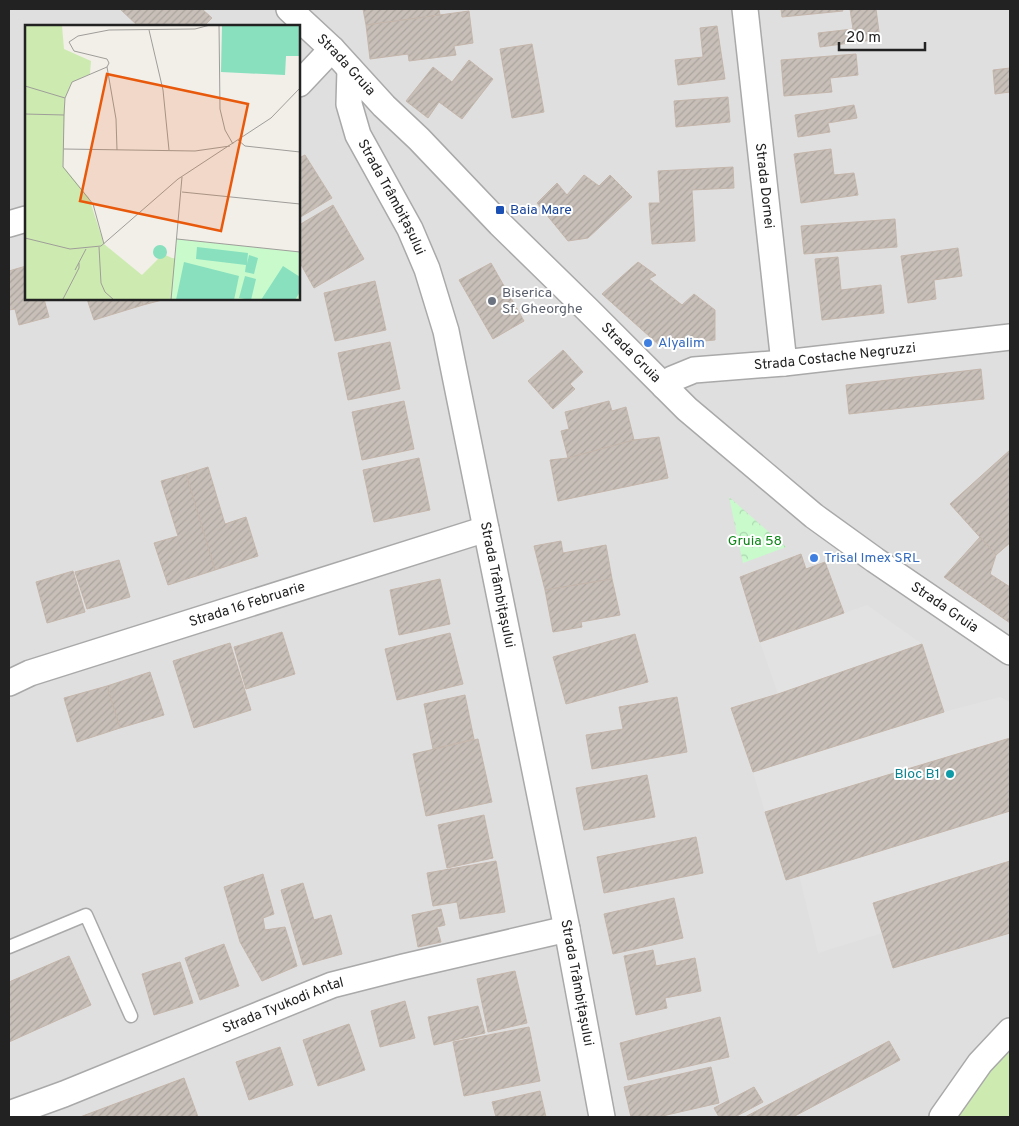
<svg xmlns="http://www.w3.org/2000/svg" width="1019" height="1126" font-family="Overpass,sans-serif">
<style>
.residential{fill:#e0dfdf;fill-rule:evenodd}
.grass{fill:#cdebb0}
.park{fill:url(#park-crowns)}
.parking{fill:#e2e2e2}
.building{fill:url(#building-hatch);stroke:#c4b6ab}
.lines{fill:none;stroke-linecap:round;stroke-linejoin:round}
.lane-casing{stroke:#a9a9a9;stroke-width:15}
.street-casing{stroke:#a9a9a9;stroke-width:28}
.lane{stroke:#fff;stroke-width:12}
.street{stroke:#fff;stroke-width:25}
.transit-dot{fill:#1a4fb4;stroke:#fff;stroke-width:2}
.worship-dot{fill:#6b7280;stroke:#fff;stroke-width:2}
.shop-dot{fill:#3f7fe0;stroke:#fff;stroke-width:2}
.culture-dot{fill:#0f9aa8;stroke:#fff;stroke-width:2}
.labels{text-anchor:middle;dominant-baseline:central;stroke-width:4;stroke-linejoin:round;paint-order:stroke}
.street-label{font-size:14px;fill:#222;stroke:#fff}
.transit-label{font-size:14px;fill:#164399;stroke:#fff;text-anchor:start}
.worship-label{font-size:14px;fill:#5b616d;stroke:#fff;text-anchor:start}
.shop-label{font-size:14px;fill:#366cbe;stroke:#fff;text-anchor:start}
.park-label{font-size:14px;fill:#0c8416;stroke:#fff}
.culture-label{font-size:14px;fill:#0d838f;stroke:#fff;text-anchor:end}
.inset-road{fill:none;stroke:#9f9d99;stroke-width:1}
.view{fill:#e8590c;fill-opacity:0.15;stroke:#e8590c;stroke-width:2.5}
.inset-edge{fill:none;stroke:#222;stroke-width:2.5}
</style>
<defs>
<pattern id="park-crowns" width="20" height="18" patternUnits="userSpaceOnUse" patternTransform="scale(1.25)"><rect width="20" height="18" fill="#c8facc"/><path d="M2 6a3 3 0 1 1 6 0M12 15a3 3 0 1 1 6 0" fill="none" stroke="#acd6af"/></pattern>
<pattern id="building-hatch" width="6" height="6" patternUnits="userSpaceOnUse" patternTransform="scale(1.25)"><rect width="6" height="6" fill="#c7bfb8"/><path d="M-1 1l2-2M0 6l6-6M5 7l2-2" fill="none" stroke="#aba49e"/></pattern>
</defs>
<rect width="100%" height="100%" fill="#f2efe9"/>
<path class="residential" d="M9 9H1010V1045L935 1117H9ZM26 26H299V299H26Z"/>
<path class="grass" d="M1010 1045V1117H935Z"/>
<path class="park" d="M729 497 786 547 743 563Z"/>
<g class="parking">
<path d="M867 605 922 644 778 694 760 642Z"/>
<path d="M1000 697 1010 702V738L765 812 753 772 944 712Z"/>
<path d="M1010 811V861L874 903 882 933 818 953 799 875Z"/>
</g>
<g class="building">
<path d="M120 9H202L212 18 204 26H138Z"/>
<path d="M363 9H439L440 15 366 25Z"/>
<path d="M781 9H842L843 11 782 17Z"/>
<path d="M850 9H876L880 39 820 47 818 33 853 29Z"/>
<path d="M469 11 473 43 454 46 456 55 409 61 408 54 370 59 366 25Z"/>
<path d="M717 26 725 79 678 85 675 60 703 57 700 28Z"/>
<path d="M532 44 544 112 512 118 500 49Z"/>
<path d="M856 54 858 75 830 78 832 92 784 96 781 60Z"/>
<path d="M469 60 493 79 462 119 439 102 428 118 406 101 433 67 452 82Z"/>
<path d="M1010 68V92L995 94 993 70Z"/>
<path d="M728 97 730 122 676 127 674 101Z"/>
<path d="M854 105 857 118 828 123 830 132 798 137 795 115Z"/>
<path d="M831 149 834 175 854 173 858 195 801 203 794 154Z"/>
<path d="M305 155 332 198 299 218V158Z"/>
<path d="M733 167 734 188 692 190 695 241 652 244 649 203H660L658 171Z"/>
<path d="M584 175 599 186 610 175 632 197 588 238 568 241 537 203 557 183 567 195Z"/>
<path d="M333 205 364 259 314 288 299 261V225Z"/>
<path d="M895 219 897 247 804 254 801 226Z"/>
<path d="M958 248 962 276 934 280 936 299 908 303 901 256Z"/>
<path d="M838 257 841 290 881 285 884 313 822 320 815 259Z"/>
<path d="M638 262 656 275 649 279 682 305 694 294 715 310V340L659 345 602 294Z"/>
<path d="M491 263 524 321 493 339 459 280Z"/>
<path d="M26 266V299H44L49 317 19 325 15 309 9 310V271Z"/>
<path d="M375 281 386 330 335 341 324 293Z"/>
<path d="M87 299H141L143 305 94 320Z"/>
<path d="M141 299H166L143 305Z"/>
<path d="M390 342 400 389 348 400 338 353Z"/>
<path d="M563 350 583 372 570 384 575 389 553 409 528 381Z"/>
<path d="M981 369 984 399 849 414 846 385Z"/>
<path d="M404 401 414 449 362 460 352 412Z"/>
<path d="M609 401 612 411 626 407 634 440 568 458 561 431 569 429 565 412Z"/>
<path d="M659 437 668 478 558 501 550 460 568 458 634 440Z"/>
<path d="M1010 450V543L996 555 950 504Z"/>
<path d="M419 458 430 510 374 522 363 470Z"/>
<path d="M208 467 225 524 246 517 258 556 215 570 186 474Z"/>
<path d="M186 474 215 570 168 585 154 543 178 536 161 481Z"/>
<path d="M980 537 996 555 990 574 1010 587V623L944 577Z"/>
<path d="M561 541 563 553 606 545 612 579 545 590 534 546Z"/>
<path d="M801 554 806 569 825 562 844 613 760 642 740 577Z"/>
<path d="M119 560 130 597 87 609 75 572Z"/>
<path d="M73 571 85 612 47 623 36 582Z"/>
<path d="M440 579 450 624 399 635 390 590Z"/>
<path d="M612 579 620 615 581 622 582 627 553 632 545 590Z"/>
<path d="M282 632 295 674 246 689 234 647Z"/>
<path d="M450 633 463 684 397 700 385 649Z"/>
<path d="M635 634 648 682 566 704 553 657Z"/>
<path d="M230 643 251 710 194 728 173 661Z"/>
<path d="M922 644 944 712 753 772 731 708 778 694Z"/>
<path d="M150 672 164 715 120 728 107 686Z"/>
<path d="M107 686 120 728 77 742 64 698Z"/>
<path d="M465 695 474 739 433 749 424 704Z"/>
<path d="M677 697 687 752 592 769 586 735 623 729 619 707Z"/>
<path d="M1010 738V811L786 880 765 812Z"/>
<path d="M478 739 492 802 426 816 413 754Z"/>
<path d="M647 775 655 817 584 830 576 788Z"/>
<path d="M484 815 493 858 447 868 438 825Z"/>
<path d="M696 837 703 873 604 893 597 857Z"/>
<path d="M496 861 505 912 460 919 457 902 433 906 427 873Z"/>
<path d="M1010 861V933L893 968 873 903Z"/>
<path d="M263 874 274 914 263 918 265 930 285 927 297 966 262 981 240 942 224 887Z"/>
<path d="M303 883 314 920 331 915 342 954 303 965 281 890Z"/>
<path d="M674 898 683 938 613 954 604 914Z"/>
<path d="M441 909 445 925 437 927 441 942 418 947 412 915Z"/>
<path d="M224 944 239 986 200 1000 185 958Z"/>
<path d="M653 950 656 966 695 958 701 991 665 998 667 1008 636 1015 624 956Z"/>
<path d="M69 956 91 1005 9 1042V982Z"/>
<path d="M180 962 193 1003 154 1015 142 974Z"/>
<path d="M515 971 527 1023 488 1032 477 979Z"/>
<path d="M405 1001 415 1038 380 1047 371 1011Z"/>
<path d="M478 1006 485 1033 434 1045 428 1017Z"/>
<path d="M720 1017 729 1057 628 1080 620 1043Z"/>
<path d="M349 1024 365 1070 318 1086 303 1040Z"/>
<path d="M529 1027 540 1081 464 1096 453 1042Z"/>
<path d="M889 1041 900 1060 793 1117H745Z"/>
<path d="M280 1047 293 1085 249 1100 236 1062Z"/>
<path d="M711 1067 719 1103 658 1117H631L624 1087Z"/>
<path d="M184 1078 198 1117H80Z"/>
<path d="M754 1087 763 1102 735 1117H719L714 1108Z"/>
<path d="M540 1091 546 1117H496L492 1102Z"/>
</g>
<g class="lines">
<g class="lane-casing">
<path id="lane" d="M9 947 86 915 131 1016"/>
</g>
<g class="street-casing">
<g id="street">
<path id="s1" d="M289 9 332 49 384 106 419 139 500 224 588 310 687 409 814 516 875 560 1010 652"/>
<path id="s2" d="M745 9 784 363"/>
<path id="s3" d="M350 69 349 104 358 135 410 229 427 269 446 331 567 929 602 1117"/>
<path d="M299 84 332 49"/>
<path d="M9 224 26 219"/>
<path id="s4" d="M664 386 672 379 694 370 784 363 1010 337"/>
<path id="s5" d="M9 683 30 673 486 529"/>
<path id="s6" d="M9 1114 64 1094 332 985 403 967 567 929"/>
<path d="M942 1117 980 1063 1010 1031"/>
</g>
</g>
<use href="#lane" class="lane"/>
<use href="#street" class="street"/>
</g>
<rect class="transit-dot" x="495" y="205" width="10" height="10" rx="2.5"/>
<circle class="worship-dot" cx="492" cy="301" r="5"/>
<g class="shop-dot">
<circle cx="648" cy="343" r="5"/>
<circle cx="814" cy="558" r="5"/>
</g>
<circle class="culture-dot" cx="950" cy="774" r="5"/>
<g class="labels">
<g class="street-label">
<text stroke="none"><textPath href="#s1" startOffset="80">Strada Gruia</textPath></text>
<text stroke="none"><textPath href="#s2" startOffset="178">Strada Dornei</textPath></text>
<text stroke="none"><textPath href="#s3" startOffset="138">Strada Trâmbițașului</textPath></text>
<text stroke="none"><textPath href="#s1" startOffset="485">Strada Gruia</textPath></text>
<text stroke="none"><textPath href="#s4" startOffset="176">Strada Costache Negruzzi</textPath></text>
<text stroke="none"><textPath href="#s3" startOffset="542">Strada Trâmbițașului</textPath></text>
<text stroke="none"><textPath href="#s5" startOffset="251">Strada 16 Februarie</textPath></text>
<text stroke="none"><textPath href="#s1" startOffset="890">Strada Gruia</textPath></text>
<text stroke="none"><textPath href="#s3" startOffset="948">Strada Trâmbițașului</textPath></text>
<text stroke="none"><textPath href="#s6" startOffset="295">Strada Tyukodi Antal</textPath></text>
</g>
<g class="transit-label">
<text x="510" y="210">Baia Mare</text>
</g>
<g class="worship-label">
<text x="502" y="293">Biserica<tspan x="502" dy="16">Sf. Gheorghe</tspan></text>
</g>
<g class="shop-label">
<text x="658" y="343">Alyalim</text>
<text x="824" y="558">Trisal Imex SRL</text>
</g>
<g class="park-label">
<text x="755" y="541">Gruia 58</text>
</g>
<g class="culture-label">
<text x="940" y="774">Bloc B1</text>
</g>
</g>
<g transform="translate(25 25)">
<rect width="275" height="275" fill="#f2efe9"/>
<path d="M0 0H37L39 24 66 36 65 49 47 57 40 73 38 141 64 173 79 219 117 250 138 229 147 233 275 249V275H0Z" fill="#cdebb0"/>
<path d="M152 214 275 227V275H146Z" fill="#c8facc"/>
<path d="M197 0H275V31H261L260 50 196 47ZM128 227a7 7 0 1 1 14 0a7 7 0 1 1-14 0ZM172 222 223 228 222 239 224 230 233 233 229 249 220 247 221 240 171 234ZM159 237 214 251 209 275H151ZM258 241 275 252V267L270 275H236ZM220 251 231 254 226 275 214 273Z" fill="#88e0be"/>
<path class="inset-road" d="M194 0 195 84 200 105 208 119M124 5 138 65 144 125M82 42 84 38 82 34 49 26 44 17 53 11 84 5 170 4 185 0M82 42 91 94 92 125M0 61 40 73M0 89 39 90M213 115 220 121 275 127M39 124 170 126 205 121M157 167 275 179M0 213 45 224 76 221 153 154 246 93 275 63M152 214 275 227M79 219 68 179 38 142 39 90 40 73 47 57 82 42M74 222 76 258 80 267 89 275M50 245 61 224M38 274 54 243V238M146 275 157 152"/>
<path class="view" d="M82 49 223 79 196 206 55 176Z"/>
<rect width="275" height="275" class="inset-edge"/>
</g>
<rect width="1019" height="1126" fill="none" stroke="#222222" stroke-width="20"/>
<path d="M839 42v8h86v-8" fill="none" stroke="#222222" stroke-width="2.5"/>
<text x="846" y="42" font-size="15" fill="#222222" stroke="#ffffff" stroke-width="4" paint-order="stroke">20 m</text>
</svg>
